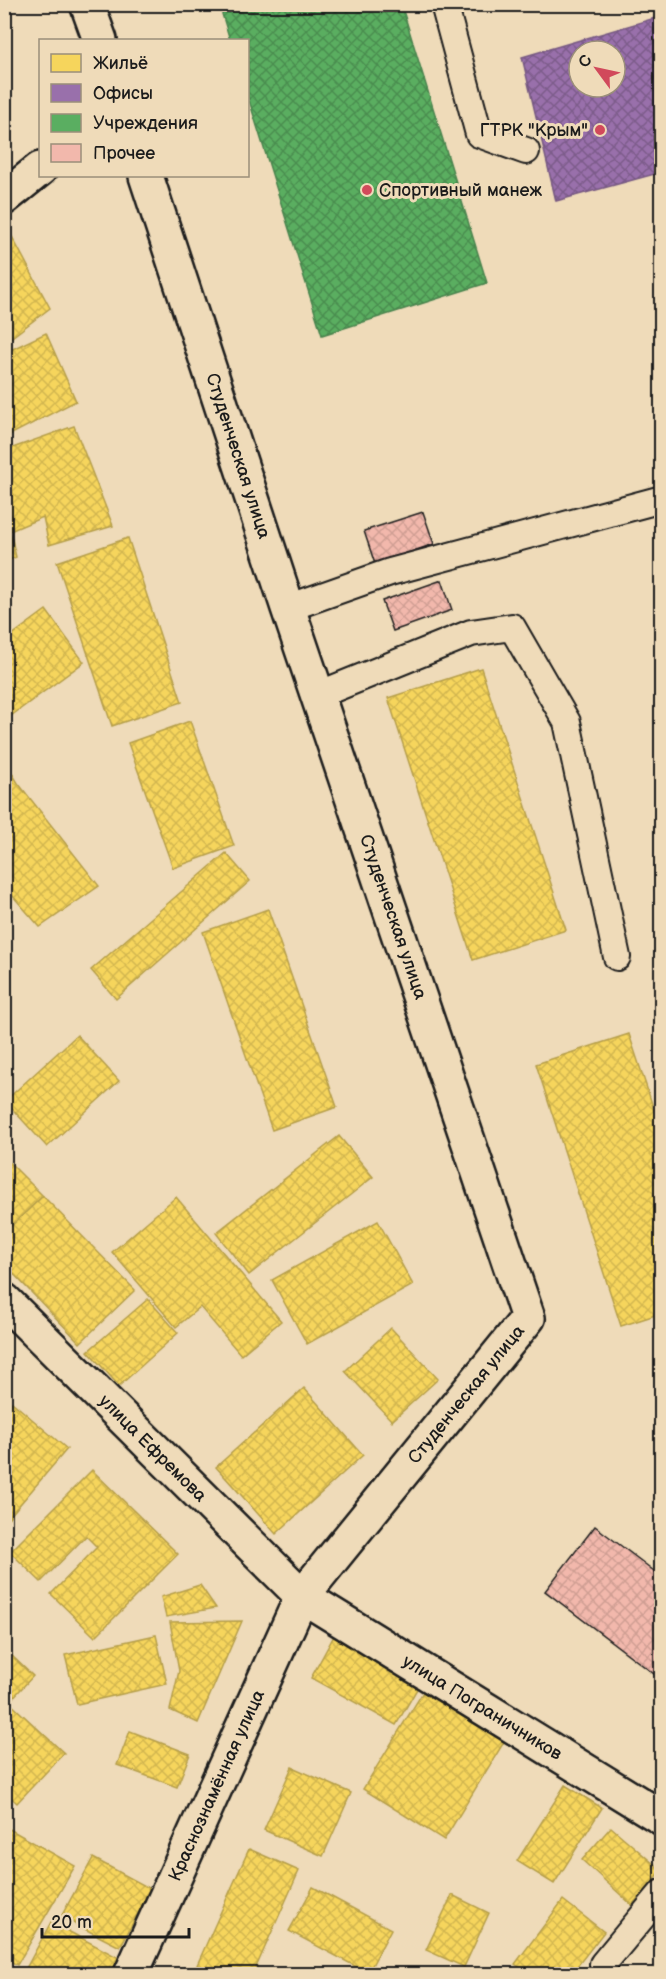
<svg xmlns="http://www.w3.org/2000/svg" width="666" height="1979" font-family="'Balsamiq Sans',sans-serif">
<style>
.homes{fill:url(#homes-cross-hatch);stroke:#b59e49;stroke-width:1.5}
.offices{fill:url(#offices-cross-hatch);stroke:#745780;stroke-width:1.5;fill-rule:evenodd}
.public{fill:url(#public-cross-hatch);stroke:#47824c;stroke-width:1.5}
.building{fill:url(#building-cross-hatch);stroke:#1c1c1c;stroke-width:1.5}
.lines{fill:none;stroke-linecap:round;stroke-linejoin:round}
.lane-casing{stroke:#1c1c1c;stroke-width:30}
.street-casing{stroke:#1c1c1c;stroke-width:38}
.secondary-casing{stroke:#1c1c1c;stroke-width:38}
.lane{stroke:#efdbb9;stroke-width:26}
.street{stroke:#efdbb9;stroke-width:33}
.secondary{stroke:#efdbb9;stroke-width:33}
.poi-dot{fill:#d1495b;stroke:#efdbb9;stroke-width:2}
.labels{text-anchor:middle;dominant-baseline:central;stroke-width:6;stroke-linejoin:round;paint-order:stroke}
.poi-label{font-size:18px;fill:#1c1c1c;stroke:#efdbb9;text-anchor:end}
.street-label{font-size:18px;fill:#1c1c1c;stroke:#efdbb9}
</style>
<defs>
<pattern id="homes-cross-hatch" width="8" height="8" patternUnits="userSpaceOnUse" patternTransform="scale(1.5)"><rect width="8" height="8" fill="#f6d55c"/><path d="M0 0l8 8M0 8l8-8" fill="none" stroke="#d2b64f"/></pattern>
<pattern id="offices-cross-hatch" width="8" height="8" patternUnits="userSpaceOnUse" patternTransform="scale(1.5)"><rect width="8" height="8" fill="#9970ab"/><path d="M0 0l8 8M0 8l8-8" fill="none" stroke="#7c5b8a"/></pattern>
<pattern id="public-cross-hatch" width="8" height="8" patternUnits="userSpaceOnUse" patternTransform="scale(1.5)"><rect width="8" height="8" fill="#5aae61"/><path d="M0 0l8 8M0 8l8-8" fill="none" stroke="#4a8d4f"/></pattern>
<pattern id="building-cross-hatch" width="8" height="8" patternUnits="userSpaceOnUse" patternTransform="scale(1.5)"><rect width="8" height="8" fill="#f2b8ac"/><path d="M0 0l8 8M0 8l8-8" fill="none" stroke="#cf9e93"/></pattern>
</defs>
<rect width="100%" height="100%" fill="#efdbb9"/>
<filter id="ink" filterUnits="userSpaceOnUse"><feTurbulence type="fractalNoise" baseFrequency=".0167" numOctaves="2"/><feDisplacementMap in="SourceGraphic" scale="12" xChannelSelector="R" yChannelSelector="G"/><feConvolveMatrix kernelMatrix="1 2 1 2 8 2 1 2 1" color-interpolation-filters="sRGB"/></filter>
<g filter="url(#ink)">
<g class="homes">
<path d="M8 229 50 308 4 343V230Z"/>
<path d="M46 333 76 401 4 438V353Z"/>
<path d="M74 426 113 526 49 545 43 517 10 531 16 557 4 562V451Z"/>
<path d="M128 538 182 702 112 726 57 562Z"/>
<path d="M46 610 84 662 4 721V641Z"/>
<path d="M481 668 566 930 473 960 388 698Z"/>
<path d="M190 721 234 846 173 868 128 743Z"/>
<path d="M4 760 18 783 99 886 40 927 4 886Z"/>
<path d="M226 853 250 881 116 999 91 970Z"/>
<path d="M268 909 337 1107 272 1130 203 932Z"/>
<path d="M629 1034 662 1134V1313L621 1326 536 1064Z"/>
<path d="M77 1035 119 1081 47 1147 5 1101Z"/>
<path d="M339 1136 373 1177 249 1275 216 1233Z"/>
<path d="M4 1157 43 1196 4 1233Z"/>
<path d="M43 1196 135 1290 80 1343 4 1264V1233Z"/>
<path d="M176 1197 281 1321 241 1355 200 1307 176 1327 112 1252Z"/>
<path d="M378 1221 413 1285 307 1344 272 1280Z"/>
<path d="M148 1299 178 1333 119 1386 88 1351Z"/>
<path d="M391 1328 438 1379 392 1421 345 1371Z"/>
<path d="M304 1388 363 1455 276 1534 216 1467Z"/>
<path d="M12 1402 67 1449 4 1523V1411Z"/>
<path d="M92 1470 178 1554 95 1637 51 1594 97 1547 86 1536 41 1582 10 1552Z"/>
<path d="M200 1585 216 1608 166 1617 161 1597Z"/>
<path d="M242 1621 198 1723 170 1710 179 1671 170 1622Z"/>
<path d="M335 1634 421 1682 396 1725 311 1678Z"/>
<path d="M156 1635 167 1684 77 1704 65 1655Z"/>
<path d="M9 1653 33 1676 9 1702 64 1753 17 1803 4 1791V1658Z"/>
<path d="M423 1692 504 1742 444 1840 363 1789Z"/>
<path d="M130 1731 190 1754 177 1787 117 1765Z"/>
<path d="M292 1767 351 1793 323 1856 264 1830Z"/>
<path d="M565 1785 602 1808 554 1884 517 1861Z"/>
<path d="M4 1826 75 1866 17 1965 4 1958Z"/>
<path d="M611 1827 662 1871 632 1905 582 1860Z"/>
<path d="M249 1849 299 1871 253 1974H220L197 1965Z"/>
<path d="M93 1858 151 1889 120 1947 61 1917Z"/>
<path d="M313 1887 391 1929 368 1973 289 1931Z"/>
<path d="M452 1895 489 1913 464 1967 426 1950Z"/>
<path d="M563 1900 604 1932 571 1974H529L515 1964Z"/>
<path d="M51 1922 119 1958 110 1974H23Z"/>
<path d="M662 1967V1974H643Z"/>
</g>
<path class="offices" d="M662 16V172L556 201 522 57ZM579 51H615V87H579Z"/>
<path class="public" d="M219 4H401L487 283 322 335 248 97V40H230Z"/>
<g class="building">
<path d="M423 512 434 544 375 564 364 531Z"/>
<path d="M442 580 452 610 393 631 382 601Z"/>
<path d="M595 1526 662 1577V1680L545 1591Z"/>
</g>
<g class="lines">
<g class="lane-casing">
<g id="lane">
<path d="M444 4 479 134 526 151"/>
<path d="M288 608 390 572 662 499"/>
<path d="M318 695 471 633 512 627 567 722 617 957"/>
<path d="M603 1964 662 1893"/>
</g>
</g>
<g class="street-casing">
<g id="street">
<path d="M87 4 100 40"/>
<path d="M4 198 40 169"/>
<path id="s1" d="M4 1300 302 1596"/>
<path id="s2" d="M131 1974 302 1596 528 1318 288 608 146 176"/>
</g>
</g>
<g class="secondary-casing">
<g id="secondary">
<path id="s3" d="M302 1596 662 1818"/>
</g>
</g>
<use href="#lane" class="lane"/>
<use href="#street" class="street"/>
<use href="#secondary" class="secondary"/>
</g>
</g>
<g class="poi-dot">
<circle cx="600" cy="130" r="6"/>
<circle cx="367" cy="190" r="6"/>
</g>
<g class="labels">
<g class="poi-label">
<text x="588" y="130">ГТРК "Крым"</text>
<text x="379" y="190" text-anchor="start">Спортивный манеж</text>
</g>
<g class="street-label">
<text transform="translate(238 456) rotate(72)">Студенческая улица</text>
<text transform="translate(393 917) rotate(71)">Студенческая улица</text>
<text stroke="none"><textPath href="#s2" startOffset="675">Студенческая улица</textPath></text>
<text stroke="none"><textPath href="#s1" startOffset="210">улица Ефремова</textPath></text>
<text stroke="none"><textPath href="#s3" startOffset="212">улица Пограничников</textPath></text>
<text stroke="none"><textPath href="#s2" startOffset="207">Краснознамённая улица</textPath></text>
</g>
</g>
<rect width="666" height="1979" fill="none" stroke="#efdbb9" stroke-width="24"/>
<rect x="12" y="12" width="642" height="1955" fill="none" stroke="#1c1c1c" stroke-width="2" filter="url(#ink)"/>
<rect x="39" y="39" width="210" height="138" fill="#efdbb9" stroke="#9b8f7a" stroke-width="1.5"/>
<rect x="51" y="54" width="30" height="18" fill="#f6d55c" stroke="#9b8f7a" stroke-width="1.5"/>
<text x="93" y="69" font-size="18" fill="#1c1c1c">Жильё</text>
<rect x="51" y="84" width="30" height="18" fill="#9970ab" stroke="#9b8f7a" stroke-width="1.5"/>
<text x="93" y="99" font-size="18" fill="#1c1c1c">Офисы</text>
<rect x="51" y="114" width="30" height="18" fill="#5aae61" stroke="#9b8f7a" stroke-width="1.5"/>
<text x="93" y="129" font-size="18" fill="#1c1c1c">Учреждения</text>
<rect x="51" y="144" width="30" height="18" fill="#f2b8ac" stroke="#9b8f7a" stroke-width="1.5"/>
<text x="93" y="159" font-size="18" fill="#1c1c1c">Прочее</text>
<g transform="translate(597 69) rotate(303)"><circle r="28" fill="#efdbb9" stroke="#9b8f7a" stroke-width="1.5"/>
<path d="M0-4.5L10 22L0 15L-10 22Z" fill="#d1495b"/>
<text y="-9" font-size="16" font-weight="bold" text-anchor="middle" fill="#1c1c1c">С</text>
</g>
<path d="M42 1928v9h147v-9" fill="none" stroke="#1c1c1c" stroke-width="3"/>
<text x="51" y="1928" font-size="18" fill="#1c1c1c" stroke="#efdbb9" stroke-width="4.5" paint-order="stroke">20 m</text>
</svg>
